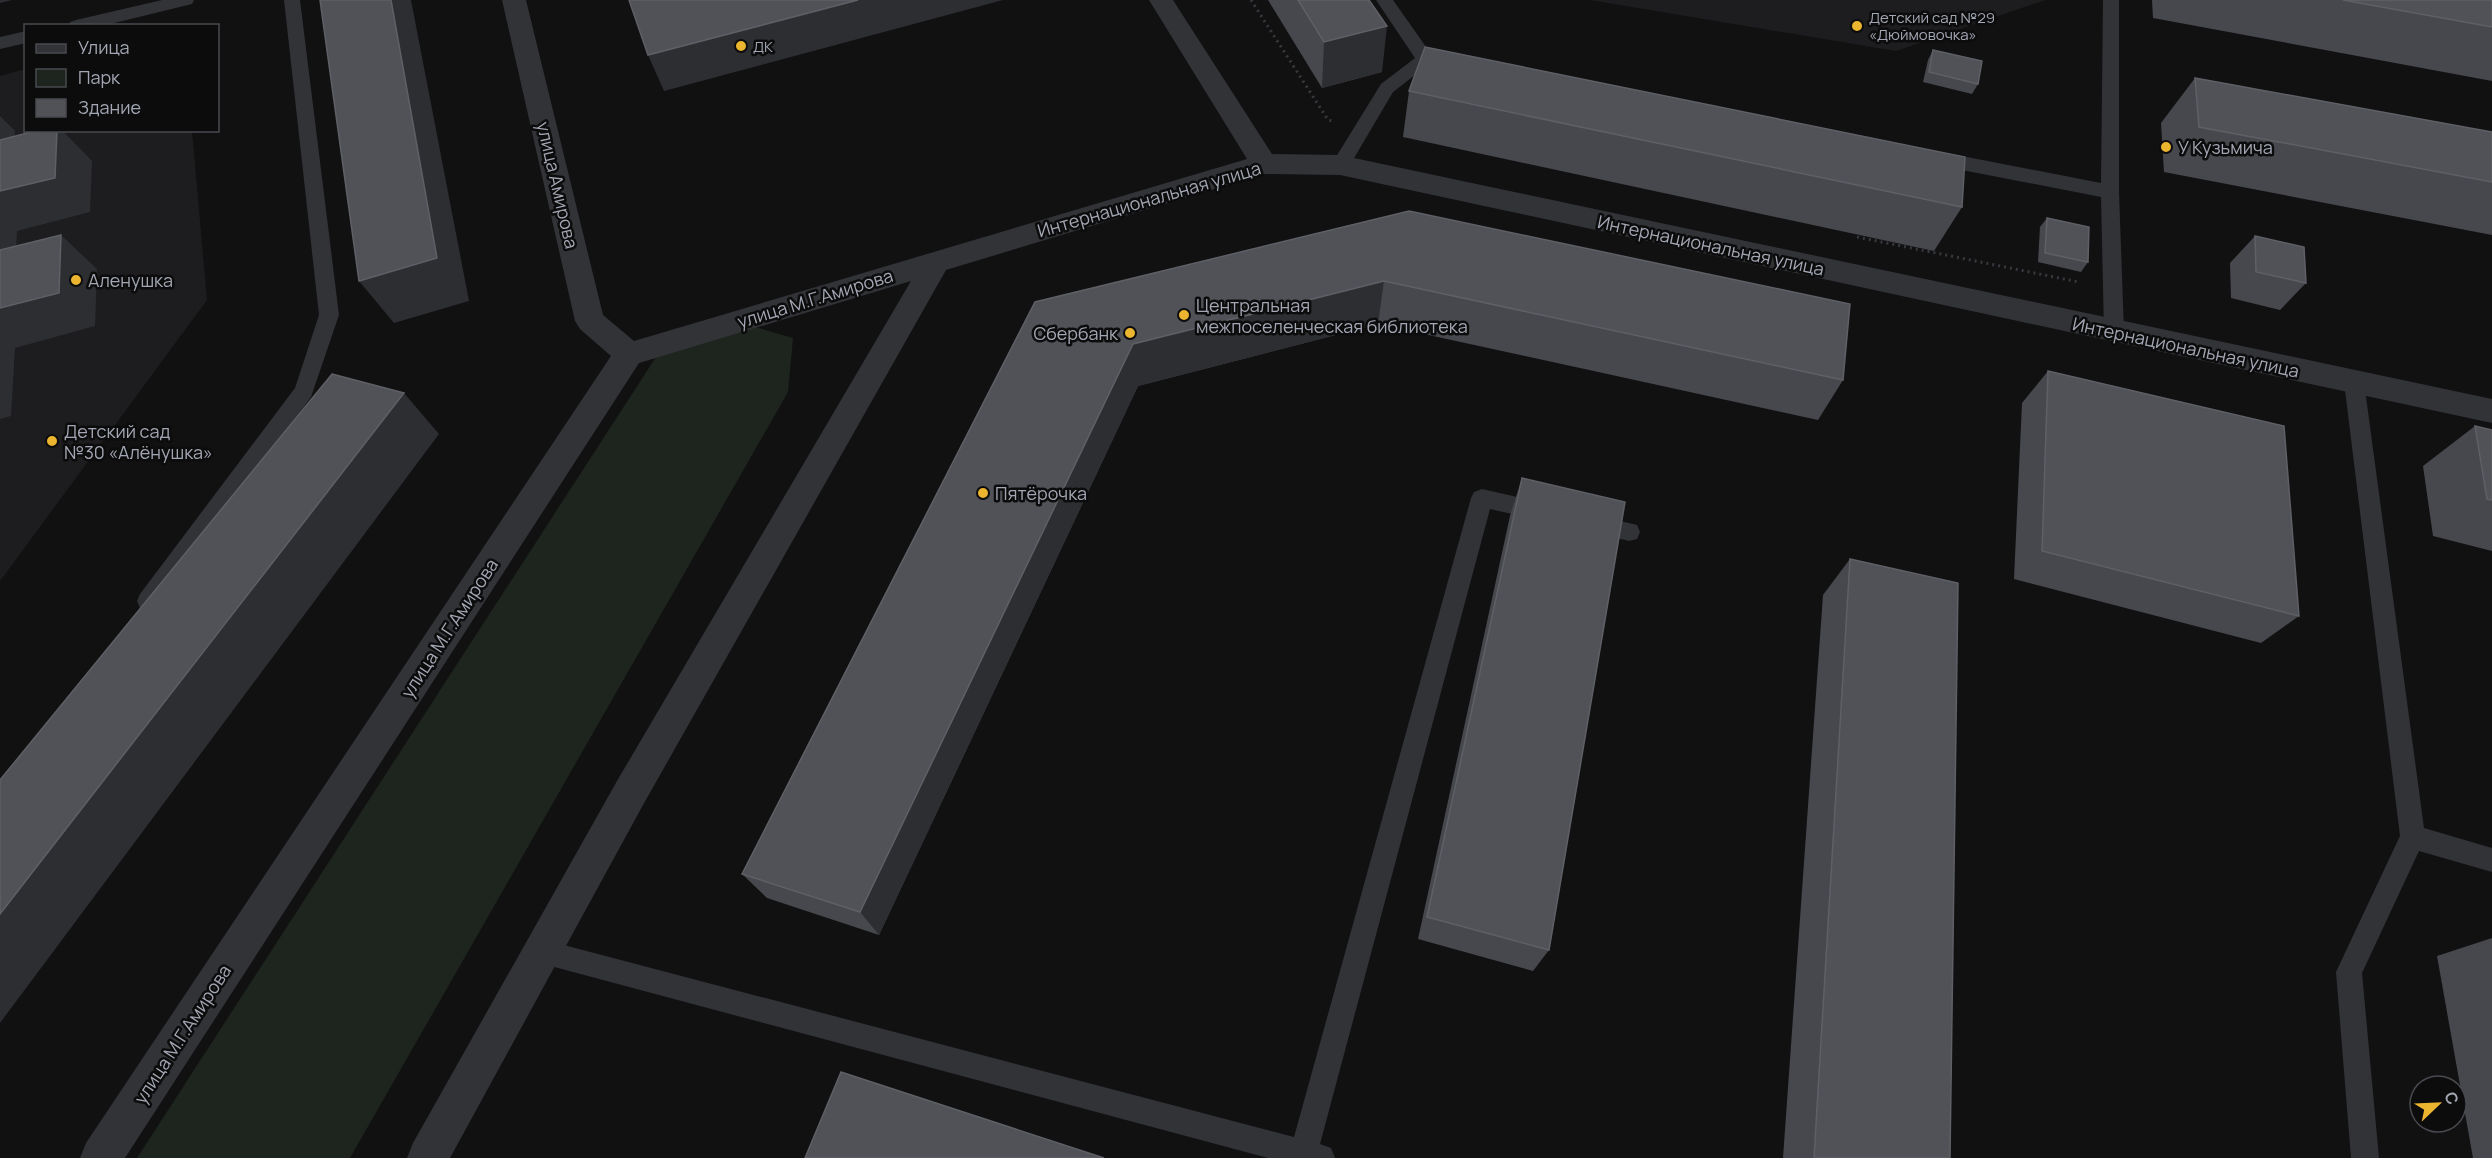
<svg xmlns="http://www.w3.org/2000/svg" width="2492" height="1158" font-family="Manrope,sans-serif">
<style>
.built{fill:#1d1d1f}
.green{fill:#1d251e}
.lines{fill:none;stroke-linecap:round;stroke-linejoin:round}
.path{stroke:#38393e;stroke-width:3;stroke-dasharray:2 4;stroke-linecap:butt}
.service{fill:#323337;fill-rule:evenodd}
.tertiary{fill:#323337;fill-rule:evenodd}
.wall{fill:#47484d}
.shaded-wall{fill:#2d2e31}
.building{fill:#515258;stroke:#5e6066;stroke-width:1.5}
.poi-dot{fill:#ebb530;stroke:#0c0c0d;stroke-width:2}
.labels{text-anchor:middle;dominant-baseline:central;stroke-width:5;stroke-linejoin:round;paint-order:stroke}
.far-poi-label{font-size:15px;fill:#a3a7b3;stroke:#0c0c0d;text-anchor:start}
.poi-label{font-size:18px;fill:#a3a7b3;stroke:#0c0c0d;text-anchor:start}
.street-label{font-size:18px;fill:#a3a7b3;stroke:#0c0c0d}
</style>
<rect width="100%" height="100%" fill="#111112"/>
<g class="built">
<path d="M1590 0H2045L1896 51Z"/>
<path d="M25 69 26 130 192 131 207 300 0 581V76Z"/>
</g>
<path class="green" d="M735 321 793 338 788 392 350 1158H137L656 357Z"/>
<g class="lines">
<g class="path">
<path d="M1251 0 1328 120 1332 121"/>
<path d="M1857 237 2079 282"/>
</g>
<g class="service">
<path d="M162 0H194L192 4 102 26H68L70 22 76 20Z"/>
<path d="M284 0H300L339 315 311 397 156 608 148 611 140 608 137 601 140 594 295 388 319 315Z"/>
<path d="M1376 0H1393L1431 54 1453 59 1456 63 1453 67 1447 69 1428 65 1393 92 1347 170 1340 172 1333 170 1331 165 1381 84 1415 58Z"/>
<path d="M2103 0H2119V192L2124 332 2121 338 2114 340 2107 338 2104 332 2101 197 1936 165 1929 163 1927 158 1929 153 1936 151 2101 183Z"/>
<path d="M26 31V43L0 49V37Z"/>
<path d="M2354 374 2361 376 2364 382 2424 828 2492 848V872L2419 851 2362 973 2379 1158H2351L2336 972 2400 836 2344 382 2347 376Z"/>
<path d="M1482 489 1544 503 1552 505 1555 512 1552 519 1544 521 1490 509 1320 1144 1331 1148 1335 1158H1268L532 961 528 952 532 943 541 939 1294 1137 1471 498 1474 492Z"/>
<path d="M1591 514 1637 525 1640 532 1637 539 1629 541 1583 530 1580 523 1583 516Z"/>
</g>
<path class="tertiary" d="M502 0H526L603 315 634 341 1247 159 1149 0H1173L1272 154 1340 155 2492 399V423L1340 175 1264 174 946 270 643 805 450 1158H407L413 1143 617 781 911 281 639 363 125 1158H80L86 1143 611 356 580 329 575 321Z"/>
</g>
<g class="wall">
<path d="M1268 0H1369L1382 72 1322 88Z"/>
<path d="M2152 0H2492V81L2153 18Z"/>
<path d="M1933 50 1978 84 1972 94 1923 82 1928 60Z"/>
<path d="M2195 78 2492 132V235L2164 172 2161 123Z"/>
<path d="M1409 91 1962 207 1934 251 1403 137Z"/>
<path d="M1409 211 1843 380 1818 420 1378 324 1138 386 879 935 767 898 742 874 1035 302Z"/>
<path d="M2047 218 2088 262 2081 272 2038 262 2040 227Z"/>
<path d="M2255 236 2306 283 2280 310 2231 298 2230 263Z"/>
<path d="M2048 371 2299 616 2261 643 2014 579 2022 403Z"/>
<path d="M2475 426 2492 430V551L2433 536 2423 466Z"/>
<path d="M1522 478 1549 950 1533 971 1418 939 1510 516Z"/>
<path d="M1850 559 1950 1158H1783L1823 595Z"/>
<path d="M2492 938V1158H2473L2437 956Z"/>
</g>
<g class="shaded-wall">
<path d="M0 0H12L0 3Z"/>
<path d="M391 0H411L469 301 394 323 359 281Z"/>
<path d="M858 0H1003L664 91 648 55Z"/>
<path d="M1387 26 1382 72 1322 88 1324 42Z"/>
<path d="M0 116 15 131 12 181 0 170Z"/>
<path d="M57 130H62L92 161 90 212 17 231 14 291 0 278V191Z"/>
<path d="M61 235 97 269 95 326 15 348 11 416 0 419V308Z"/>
<path d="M1384 281 1378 324 1138 386 879 935 860 912 1133 344Z"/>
<path d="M404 393 439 434 0 1023V914Z"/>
</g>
<g class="building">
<path d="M320 0H391L437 258 359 281Z"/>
<path d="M629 0H858L648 55Z"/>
<path d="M1298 0H1369L1387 26 1324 42Z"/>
<path d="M2343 0H2492V27Z"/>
<path d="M1425 47 1965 157 1962 207 1409 91Z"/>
<path d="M1933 50 1982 61 1978 84 1929 72Z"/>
<path d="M2195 78 2492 132V182L2199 127Z"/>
<path d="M39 130H57L55 178 0 191V140Z"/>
<path d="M1409 211 1850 304 1843 380 1384 281 1133 344 860 912 742 874 1035 302Z"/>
<path d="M2047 218 2089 227 2088 262 2045 253Z"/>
<path d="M61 235 59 293 0 308V250Z"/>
<path d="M2255 236 2304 247 2306 283 2256 272Z"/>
<path d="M2048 371 2284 426 2299 616 2042 551Z"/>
<path d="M332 374 404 393 0 914V780Z"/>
<path d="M2475 426 2492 430V500L2487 499Z"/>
<path d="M1522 478 1625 502 1549 950 1427 917Z"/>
<path d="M1850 559 1958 583 1950 1158H1814Z"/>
<path d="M841 1072 1104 1158H805Z"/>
</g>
<g class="poi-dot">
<circle cx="1857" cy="26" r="6"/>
<circle cx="741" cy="46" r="6"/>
<circle cx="2166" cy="147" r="6"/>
<circle cx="76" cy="280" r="6"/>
<circle cx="1184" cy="315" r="6"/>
<circle cx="1130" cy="333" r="6"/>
<circle cx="52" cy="441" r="6"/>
<circle cx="983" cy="493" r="6"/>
</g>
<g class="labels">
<g class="far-poi-label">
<text x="1869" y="17">Детский сад №29<tspan x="1869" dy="17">«Дюймовочка»</tspan></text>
<text x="753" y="46">ДК</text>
</g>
<g class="poi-label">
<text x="2178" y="147">У Кузьмича</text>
<text x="88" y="280">Аленушка</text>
<text x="1196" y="305">Центральная<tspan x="1196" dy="21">межпоселенческая библиотека</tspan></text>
<text x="1118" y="333" text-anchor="end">Сбербанк</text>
<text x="64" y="431">Детский сад<tspan x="64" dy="21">№30 «Алёнушка»</tspan></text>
<text x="995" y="493">Пятёрочка</text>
</g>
<g class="street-label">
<text transform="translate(558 185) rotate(77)">улица Амирова</text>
<text transform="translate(1149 199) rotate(-16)">Интернациональная улица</text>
<text transform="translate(1711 245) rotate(12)">Интернациональная улица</text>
<text transform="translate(815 298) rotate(-17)">улица М.Г.Амирова</text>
<text transform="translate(2186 347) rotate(12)">Интернациональная улица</text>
<text transform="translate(449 628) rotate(-57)">улица М.Г.Амирова</text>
<text transform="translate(182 1034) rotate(-57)">улица М.Г.Амирова</text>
</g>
</g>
<rect x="24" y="24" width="195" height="108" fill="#0c0c0d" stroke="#484a4f" stroke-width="1.5"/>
<rect x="36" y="44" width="30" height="9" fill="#323337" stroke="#484a4f" stroke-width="1.5"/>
<text x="78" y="54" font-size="18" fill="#a3a7b3">Улица</text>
<rect x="36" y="69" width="30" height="18" fill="#1d251e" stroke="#484a4f" stroke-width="1.5"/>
<text x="78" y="84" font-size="18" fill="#a3a7b3">Парк</text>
<rect x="36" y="99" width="30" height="18" fill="#515258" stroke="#484a4f" stroke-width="1.5"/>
<text x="78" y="114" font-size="18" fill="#a3a7b3">Здание</text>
<g transform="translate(2438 1104) rotate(67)"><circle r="28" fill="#0c0c0d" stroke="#484a4f" stroke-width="1.5"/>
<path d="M0-4.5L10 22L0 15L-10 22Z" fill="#ebb530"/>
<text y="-9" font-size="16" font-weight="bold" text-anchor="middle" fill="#a3a7b3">С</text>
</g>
</svg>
